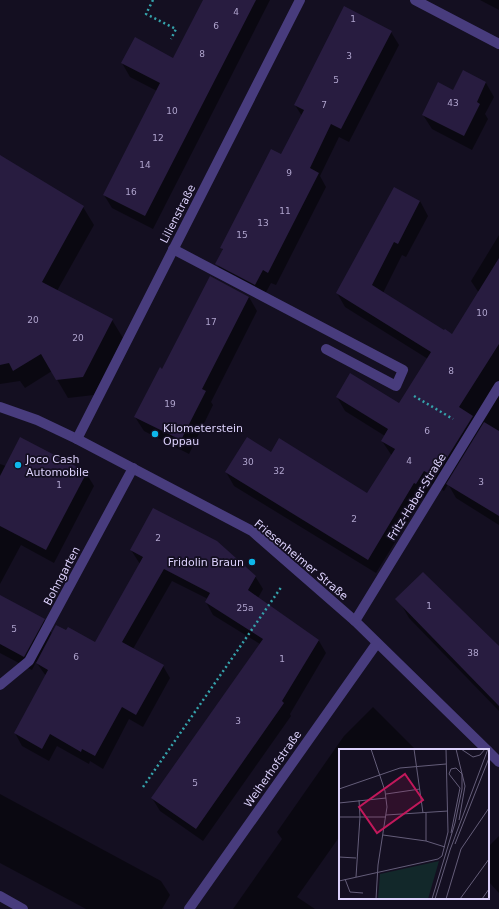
<svg xmlns="http://www.w3.org/2000/svg" width="499" height="909" font-family="'DejaVu Sans',sans-serif">
<style>
.shadow{fill:#0007}
.building{fill:#281c40}
.lines{fill:none;stroke-linecap:round;stroke-linejoin:round}
.path{stroke:#35a3ac;stroke-width:2.5;stroke-dasharray:2 3;stroke-linecap:butt}
.minor{stroke:#483c7d;stroke-width:10}
.poi-dot{fill:#0eb7eb;stroke:#140f21;stroke-width:1.5}
.labels{text-anchor:middle;dominant-baseline:central;stroke-width:3.5;stroke-linejoin:round;paint-order:stroke}
.number-label{font-size:9px;fill:#afa4cd}
.street-label{font-size:11px;fill:#dcd1fc;stroke:#140f21}
.poi-label{font-size:11px;fill:#dcd1fc;stroke:#140f21;text-anchor:start}
.inset-road{fill:none;stroke:#645d79;stroke-width:1}
.view{fill:#c2185b;fill-opacity:0.15;stroke:#c2185b;stroke-width:2}
.inset-edge{fill:none;stroke:#dcd1fc;stroke-width:2}
</style>
<rect width="100%" height="100%" fill="#140f21"/>
<g class="shadow">
<path d="M204 0H270L153 229 112 208 104 195 157 91 130 77 122 63 174 59Z"/>
<path d="M480 0H499V10Z"/>
<path d="M391 32 399 45 349 142 339 137 320 176 326 187 276 285 271 283 263 298 224 277 217 264 223 251 222 248 282 155 302 116 295 105Z"/>
<path d="M463 71 486 83 494 97 485 114 488 119 472 150 432 129 423 115 453 91Z"/>
<path d="M0 157 83 207 94 225 57 291 112 320 123 338 94 395 68 398 52 371 25 388 20 381 0 384Z"/>
<path d="M420 201 428 216 406 257 402 255 383 293 445 332 453 335 479 293 471 281 499 235V525L456 498 448 484 444 491 432 484 424 498 423 497 376 573 234 486 226 472 271 453 368 495 392 456 382 441 385 436 345 411 337 397 400 405 428 359 345 307 337 293Z"/>
<path d="M249 297 257 311 211 402 213 405 189 454 144 431 135 417 163 370Z"/>
<path d="M0 464 6 466 86 473 94 486 54 563 21 545 0 584Z"/>
<path d="M131 550 255 576 263 589 258 598 319 641 326 653 290 714 291 716 203 841 160 811 152 798 260 644 213 615 206 602 208 599 172 581 133 649 163 666 170 678 143 727 129 719 103 769 90 761 89 764 57 746 49 761 22 746 15 733 46 676 36 662 32 670 0 653V599L44 619 52 634 95 643 140 564Z"/>
<path d="M401 604 499 648V711L409 618Z"/>
<path d="M373 707 416 750H340V836L297 897 315 909H233L282 839 277 832 344 736Z"/>
<path d="M0 794 161 881 170 895 162 909H86L0 863Z"/>
<path d="M499 836V893L488 881V847Z"/>
</g>
<g class="building">
<path d="M203 0H256L145 216 103 195 160 83 121 63 135 37 173 58Z"/>
<path d="M344 6 392 31 341 129 331 124 310 168 319 173 268 273 263 270 255 285 215 264 223 249 220 248 271 149 281 154 293 131 304 110 294 105Z"/>
<path d="M463 70 486 82 477 102 480 104 464 136 422 115 438 82 453 90Z"/>
<path d="M0 155 84 206 42 282 113 319 83 377 56 380 41 354 13 371 9 363 0 365Z"/>
<path d="M394 187 420 201 398 244 394 242 372 285 444 330 445 329 452 334 499 258V344L459 407 473 416 435 477 424 471 416 484 414 483 368 560 225 472 247 437 271 452 279 438 367 493 395 449 381 441 388 429 336 397 350 373 399 403 431 352 336 293Z"/>
<path d="M210 276 249 297 202 389 206 391 181 440 134 417 160 367 162 369Z"/>
<path d="M484 422 499 431V516L446 484Z"/>
<path d="M20 437 87 472 46 550 0 526V476Z"/>
<path d="M153 508 217 541 256 576 248 590 319 640 282 701 284 703 196 829 151 798 263 639 205 602 210 593 164 569 122 642 164 665 136 715 122 707 95 756 82 749 81 752 50 734 42 749 14 733 48 670 36 663 56 625 66 630 68 627 95 642 143 557 130 550Z"/>
<path d="M423 572 499 646V706L395 599Z"/>
<path d="M0 595 45 619 24 657 0 644Z"/>
</g>
<g class="lines">
<g class="path">
<path d="M153 0 146 14 176 29 171 39"/>
<path d="M414 396 453 419"/>
<path d="M143 787 282 586"/>
</g>
<g class="minor">
<path d="M415 0 499 44"/>
<path d="M173 249 403 370 396 386 326 349"/>
<path d="M0 407 37 420 77 439 252 531 355 621 487 750"/>
<path d="M77 439 300 0"/>
<path d="M355 621 499 386"/>
<path d="M0 685 29 661 133 468"/>
<path d="M488 751 499 762"/>
<path d="M0 896 23 909"/>
<path d="M189 909 377 643"/>
</g>
</g>
<g class="poi-dot">
<circle cx="155" cy="434" r="4"/>
<circle cx="18" cy="465" r="4"/>
<circle cx="252" cy="562" r="4"/>
</g>
<g class="labels">
<g class="number-label">
<text x="236" y="12">4</text>
<text x="353" y="19">1</text>
<text x="216" y="26">6</text>
<text x="202" y="54">8</text>
<text x="349" y="56">3</text>
<text x="336" y="80">5</text>
<text x="453" y="103">43</text>
<text x="324" y="105">7</text>
<text x="172" y="111">10</text>
<text x="158" y="138">12</text>
<text x="145" y="165">14</text>
<text x="289" y="173">9</text>
<text x="131" y="192">16</text>
<text x="285" y="211">11</text>
<text x="263" y="223">13</text>
<text x="242" y="235">15</text>
<text x="482" y="313">10</text>
<text x="33" y="320">20</text>
<text x="211" y="322">17</text>
<text x="78" y="338">20</text>
<text x="451" y="371">8</text>
<text x="170" y="404">19</text>
<text x="427" y="431">6</text>
<text x="409" y="461">4</text>
<text x="248" y="462">30</text>
<text x="279" y="471">32</text>
<text x="481" y="482">3</text>
<text x="59" y="485">1</text>
<text x="354" y="519">2</text>
<text x="158" y="538">2</text>
<text x="429" y="606">1</text>
<text x="245" y="608">25a</text>
<text x="14" y="629">5</text>
<text x="473" y="653">38</text>
<text x="76" y="657">6</text>
<text x="282" y="659">1</text>
<text x="238" y="721">3</text>
<text x="195" y="783">5</text>
</g>
<g class="street-label">
<text transform="translate(178 214) rotate(-63)">Lilienstraße</text>
<text transform="translate(417 497) rotate(-58)">Fritz-Haber-Straße</text>
<text transform="translate(301 560) rotate(40)">Friesenheimer Straße</text>
<text transform="translate(62 576) rotate(-62)">Bohngarten</text>
<text transform="translate(273 769) rotate(-55)">Weiherhofstraße</text>
</g>
<g class="poi-label">
<text x="163" y="428">Kilometerstein<tspan x="163" dy="13">Oppau</tspan></text>
<text x="26" y="459">Joco Cash<tspan x="26" dy="13">Automobile</tspan></text>
<text x="244" y="562" text-anchor="end">Fridolin Braun</text>
</g>
</g>
<g transform="translate(339 749)">
<rect width="150" height="150" fill="#140f21"/>
<path d="M100 112 89 150H39L41 125Z" fill="#12282a"/>
<path class="inset-road" d="M32 0 46 42 48 58 39 116 37 150M75 0 84 64M117 0 126 37 120 71M122 0 134 8 141 6 146 0M0 40 61 19 107 15M47 45 81 40M0 54 47 49M47 66 109 62M0 68H47M44 86 87 92 106 98M87 92V64M116 95 150 9M0 108 17 109M17 128 21 68 20 51M6 130 11 143 24 144M0 132 99 110 103 107 109 83 107 0M93 150 116 74 123 40V25L117 19 112 20 110 25 121 39 112 84M96 150 111 101 149 0M107 150 122 100 150 59M121 150 150 110M143 150 150 140"/>
<path class="view" d="M66 25 84 51 38 84 20 58Z"/>
<rect width="150" height="150" class="inset-edge"/>
</g>
</svg>
